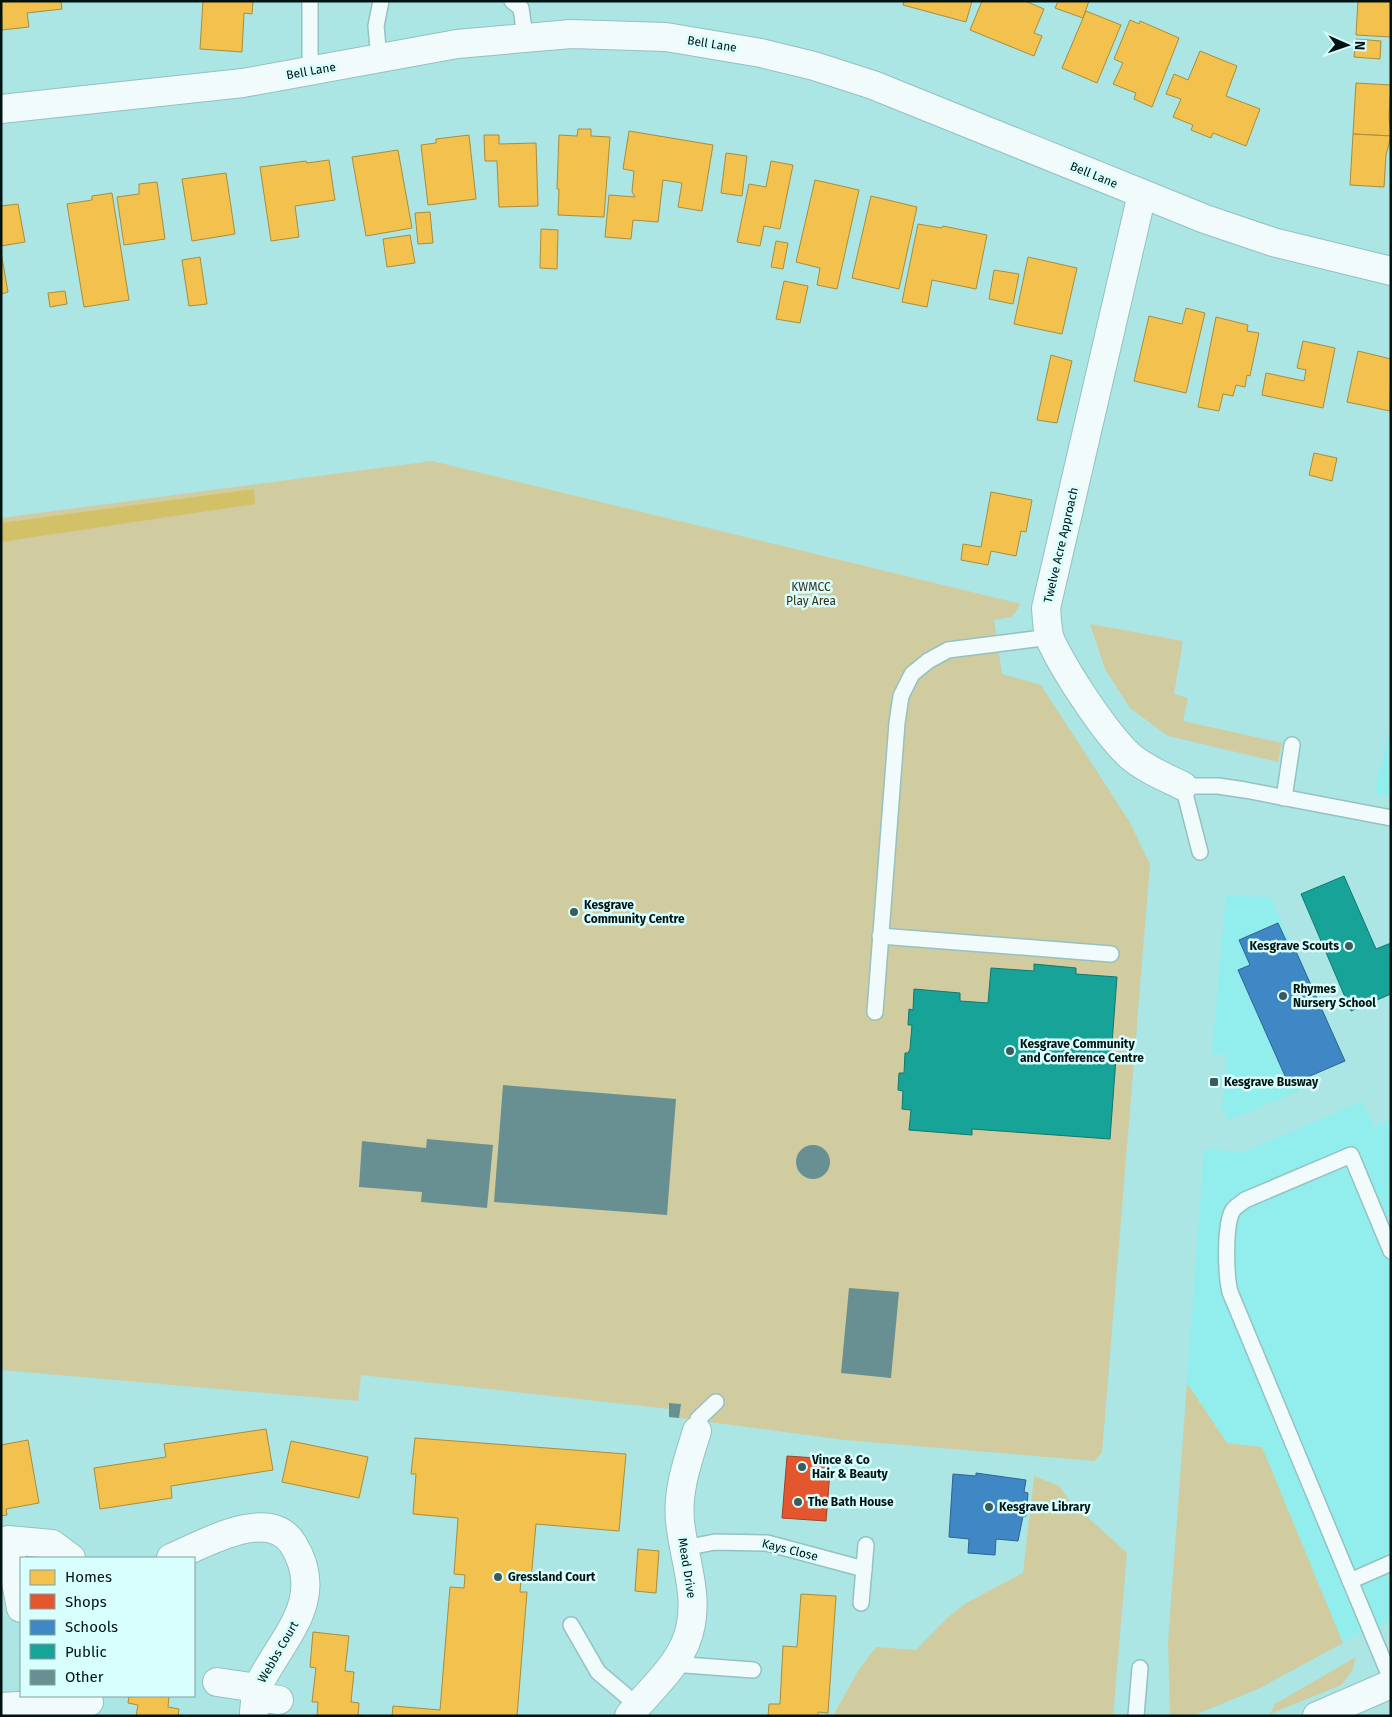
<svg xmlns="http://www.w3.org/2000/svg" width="1392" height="1717" font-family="'Fira Sans',sans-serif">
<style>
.built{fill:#92eeed}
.green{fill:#d1cc9f}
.forest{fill:#d3c168}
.homes{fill:#f2c14e;stroke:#a98d3c}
.shops{fill:#e4572e;stroke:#a04326}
.schools{fill:#3f88c5;stroke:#2c6590}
.public{fill:#17a398;stroke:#107870}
.building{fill:#688f91}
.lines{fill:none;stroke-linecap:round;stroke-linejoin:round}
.lane-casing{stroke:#94c1c1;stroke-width:18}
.street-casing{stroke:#94c1c1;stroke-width:30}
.secondary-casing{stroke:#94c1c1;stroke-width:30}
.lane{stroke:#f2fbfb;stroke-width:15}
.street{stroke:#f2fbfb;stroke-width:28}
.secondary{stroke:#f2fbfb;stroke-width:28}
.poi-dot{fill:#3c5c5c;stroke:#d8fefd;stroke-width:2}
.labels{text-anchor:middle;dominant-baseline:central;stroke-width:5;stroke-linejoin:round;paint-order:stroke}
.street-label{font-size:12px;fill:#001313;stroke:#d8fefd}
.park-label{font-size:12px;fill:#3c2d19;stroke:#d8fefd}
.poi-label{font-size:12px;font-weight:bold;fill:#001313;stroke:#d8fefd;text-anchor:start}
</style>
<rect width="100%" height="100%" fill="#abe5e4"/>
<g class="built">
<path d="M1391 725V797L1374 792Z"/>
<path d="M1226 895 1270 897 1345 1061 1301 1080 1304 1089 1229 1120 1222 1109 1226 1055 1212 1054Z"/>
<path d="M1362 1101 1374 1127 1391 1120V1621L1354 1636 1258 1689 1192 1716H1170L1168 1642 1204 1149 1244 1152Z"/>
</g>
<g class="green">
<path d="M432 461 1021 604 1012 617 994 620 1002 674 1041 685 1129 821 1150 864 1102 1453 1094 1461 845 1440 679 1418 681 1404 669 1403V1409L361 1375 358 1401 1 1370V518Z"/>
<path d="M1090 624 1183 641 1174 694 1188 698 1183 721 1282 743 1278 762 1168 736 1130 708 1105 669Z"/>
<path d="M1187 1383 1227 1443 1262 1447 1343 1643 1258 1689 1192 1716H1170L1168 1642Z"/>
<path d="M1034 1476 1059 1486 1069 1500 1127 1553 1113 1716H833L858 1671 876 1647 916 1650 946 1619 966 1603 1023 1573Z"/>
<path d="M1356 1657 1352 1671 1341 1685 1270 1714 1275 1704Z"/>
</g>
<path class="forest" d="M254 489 255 504 1 542V523Z"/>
<g class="homes">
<path d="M1 1H61L62 9 27 13 29 27 2 30Z"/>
<path d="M203 1H253L252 14 244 13 242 52 200 49Z"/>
<path d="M904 1H972L966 22 903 5Z"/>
<path d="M982 1H1025L1044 9 1034 33 1042 36 1034 56 970 30Z"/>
<path d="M1058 1H1089L1083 18 1055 8Z"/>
<path d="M1358 1H1391V37L1356 35Z"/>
<path d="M1086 11 1121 25 1097 83 1062 68Z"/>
<path d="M1130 20 1139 24 1140 21 1179 38 1152 107 1134 99 1136 93 1113 84 1123 63 1114 59Z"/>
<path d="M1356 39 1381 41 1380 59 1354 57Z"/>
<path d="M1200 51 1237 66 1226 96 1260 109 1246 146 1213 133 1211 138 1191 130 1193 125 1173 117 1181 99 1166 94 1174 74 1188 80Z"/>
<path d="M1356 83 1391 85 1389 117 1391 136 1353 134Z"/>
<path d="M578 129H591V136L610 137 604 217 558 215 559 189H557L559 135 577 136Z"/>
<path d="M629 131 713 145 702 211 678 207 682 183 663 180 658 222 633 220 631 239 605 237 609 195 635 197 632 192 634 171 623 169Z"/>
<path d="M1353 134 1391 136 1386 155 1384 187 1350 185Z"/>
<path d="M469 135 476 199 428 205 421 145 436 143V139Z"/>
<path d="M484 135H499V144L536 143 538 206 499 207 497 161H485Z"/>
<path d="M398 150 412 228 366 236 352 157Z"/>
<path d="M726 153 747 156 742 196 721 193Z"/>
<path d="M329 160 335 200 295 206 299 237 271 241 260 167 306 161 307 163Z"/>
<path d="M771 161 793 165 780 229 764 226 760 246 737 242 749 184 766 187Z"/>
<path d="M226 173 235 234 192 241 182 179Z"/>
<path d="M815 180 859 190 837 289 817 285 820 268 796 262Z"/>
<path d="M157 182 165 239 124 245 117 197 139 194V184Z"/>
<path d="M112 193 129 300 84 307 67 204 92 200V196Z"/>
<path d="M871 196 917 207 899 289 852 278Z"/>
<path d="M18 204 25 242 1 246V206Z"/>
<path d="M430 212 433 243 418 244 415 213Z"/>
<path d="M918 224 942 228 943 226 987 235 976 289 932 280 927 307 902 302Z"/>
<path d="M541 229 558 230 557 269 540 268Z"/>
<path d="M410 235 415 263 387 267 383 239Z"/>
<path d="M776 241 788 243 783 269 771 267Z"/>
<path d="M1 252 8 292 1 294Z"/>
<path d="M200 257 207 304 189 306 182 260Z"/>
<path d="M1028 257 1077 268 1062 334 1014 324Z"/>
<path d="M994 270 1019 274 1013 304 989 299Z"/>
<path d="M784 281 808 286 800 323 776 319Z"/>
<path d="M65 291 67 304 50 307 48 293Z"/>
<path d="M1186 308 1205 313 1186 393 1134 381 1149 316 1182 324Z"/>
<path d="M1216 317 1248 325 1247 331 1259 333 1250 376 1247 375 1245 387 1236 385 1233 396 1223 394 1219 411 1198 407Z"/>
<path d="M1303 341 1335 348 1323 408 1262 395 1266 373 1304 381 1306 370 1297 368Z"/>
<path d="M1358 351 1391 359 1390 411 1347 402Z"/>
<path d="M1051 355 1072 361 1057 423 1037 420Z"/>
<path d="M1314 453 1337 458 1332 481 1309 475Z"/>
<path d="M991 492 1032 500 1026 532 1021 531 1016 556 991 551 988 565 961 560 963 544 981 547Z"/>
<path d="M266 1429 273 1470 171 1486 172 1498 100 1509 94 1468 166 1457 164 1444Z"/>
<path d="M415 1438 626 1454 619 1531 536 1524 531 1580 521 1579 520 1592H527L517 1716H392L393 1706 440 1710 450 1587 464 1588 465 1575 454 1574 458 1518 413 1514 416 1474H411Z"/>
<path d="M28 1440 39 1503 6 1509 7 1515 1 1516V1445Z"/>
<path d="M291 1441 368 1457 359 1498 282 1482Z"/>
<path d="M638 1549 659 1551 656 1593 635 1591Z"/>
<path d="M801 1594 836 1596 828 1713 818 1712V1716H768L769 1704H780L783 1646 797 1647Z"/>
<path d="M313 1632 349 1636 345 1671 354 1672 351 1702 359 1703 358 1716H317L318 1702H312L316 1668 310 1667Z"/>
<path d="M129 1696H169L168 1707 179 1709 178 1716H136L138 1705 128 1703Z"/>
</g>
<path class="shops" d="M787 1456 831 1459 826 1521 782 1518Z"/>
<g class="schools">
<path d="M1278 923 1290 949 1294 947 1345 1061 1289 1085 1238 970 1250 965 1239 940Z"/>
<path d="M976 1473 1026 1480 1024 1492 1028 1493 1026 1516H1023L1018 1541 996 1539 995 1555 968 1553 969 1539 949 1537 953 1474 976 1476Z"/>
</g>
<g class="public">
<path d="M1344 876 1376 949 1391 943V994L1351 1011 1301 894Z"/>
<path d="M1034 964 1076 968V974L1117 977 1111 1057 1116 1058 1110 1139 972 1129V1135L909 1130 911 1110 902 1109 903 1091 898 1090 899 1073H904L905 1053H908L910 1049 912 1025H908L909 1009 913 1010 914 989 960 993V1001L988 1003 991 968 1034 971Z"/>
</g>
<g class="building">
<path d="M503 1085 676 1099 667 1215 494 1202Z"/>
<path d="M427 1139 493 1145 487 1208 421 1202 422 1192 359 1187 362 1141 426 1148Z"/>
<circle cx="813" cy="1162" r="17"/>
<path d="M849 1288 899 1292 891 1378 841 1373Z"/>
<path d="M669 1403 681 1404 679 1418 669 1417Z"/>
</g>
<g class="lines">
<g class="lane-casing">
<g id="lane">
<path d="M512 1 521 8 525 37"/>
<path d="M379 59 376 26 381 1"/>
<path d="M310 72V1"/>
<path d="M1284 798 1292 745"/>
<path d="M1200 852 1183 786H1218L1245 790 1391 818"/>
<path d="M880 936 1111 954"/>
<path d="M875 1012 897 723 901 696 912 674 928 661 948 650 1050 637"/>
<path d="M1391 1251 1351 1155 1245 1200C1242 1203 1236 1206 1233 1210 1224 1225 1226 1276 1230 1292L1391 1679"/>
<path d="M697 1431 698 1419 716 1402"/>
<path d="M684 1548 715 1542 767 1543 864 1569"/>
<path d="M1350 1581 1391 1563"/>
<path d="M861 1603 866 1545"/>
<path d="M571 1625 598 1672 637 1705"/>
<path d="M672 1664 753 1670"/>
<path d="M1136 1716 1140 1668"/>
</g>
</g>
<g class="street-casing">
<g id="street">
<path d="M1142 194 1046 608C1047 618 1047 630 1050 639 1064 670 1105 733 1130 756 1145 769 1165 777 1183 786"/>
<path d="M171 1558C202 1545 269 1505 293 1544 328 1600 281 1639 258 1686 255 1693 255 1704 254 1712"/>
<path d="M21 1608 8 1540 52 1544 71 1558"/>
<path d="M217 1682 257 1688"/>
<path d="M256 1697 279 1700"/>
<path d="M1 1707 89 1702"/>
<path d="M629 1716C647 1693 673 1671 685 1644 703 1602 684 1563 680 1521 677 1490 688 1460 697 1431"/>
</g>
</g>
<g class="secondary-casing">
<g id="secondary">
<path d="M1 109 243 83 457 44 571 34 666 37 761 53 814 66 873 85 1205 219 1273 242 1391 271"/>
<path d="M1317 1716 1391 1684"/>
</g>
</g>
<use href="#lane" class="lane"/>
<use href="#street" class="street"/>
<use href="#secondary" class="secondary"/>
</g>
<g class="poi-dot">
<circle cx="574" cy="912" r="5"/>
<circle cx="1349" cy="946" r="5"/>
<circle cx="1283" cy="996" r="5"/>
<circle cx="1010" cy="1051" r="5"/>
<rect x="1209" y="1077" width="10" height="10" rx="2.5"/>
<circle cx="802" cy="1467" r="5"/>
<circle cx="798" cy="1502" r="5"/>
<circle cx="989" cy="1507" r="5"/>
<circle cx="498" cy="1577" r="5"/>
</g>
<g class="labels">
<g class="street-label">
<text transform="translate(712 44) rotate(9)">Bell Lane</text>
<text transform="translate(311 71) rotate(-10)">Bell Lane</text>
<text transform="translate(1094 175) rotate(22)">Bell Lane</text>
<text transform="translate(1061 545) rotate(-77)">Twelve Acre Approach</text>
<text transform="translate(790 1550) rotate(14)">Kays Close</text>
<text transform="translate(687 1568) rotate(81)">Mead Drive</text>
<text transform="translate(278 1652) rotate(-60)">Webbs Court</text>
</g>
<g class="park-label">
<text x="811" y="587">KWMCC<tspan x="811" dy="14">Play Area</tspan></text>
</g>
<g class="poi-label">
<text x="584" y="905">Kesgrave<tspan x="584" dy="14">Community Centre</tspan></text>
<text x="1339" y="946" text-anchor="end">Kesgrave Scouts</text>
<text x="1293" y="989">Rhymes<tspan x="1293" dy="14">Nursery School</tspan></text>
<text x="1020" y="1044">Kesgrave Community<tspan x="1020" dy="14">and Conference Centre</tspan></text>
<text x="1224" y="1082">Kesgrave Busway</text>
<text x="812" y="1460">Vince &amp; Co<tspan x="812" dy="14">Hair &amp; Beauty</tspan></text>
<text x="808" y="1502">The Bath House</text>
<text x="999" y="1507">Kesgrave Library</text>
<text x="508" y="1577">Gressland Court</text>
</g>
</g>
<rect width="1392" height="1717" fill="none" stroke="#001313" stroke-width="5"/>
<rect x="20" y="1557" width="175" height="140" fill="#d8fefd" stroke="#82a09f"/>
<rect x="30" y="1570" width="25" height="15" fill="#f2c14e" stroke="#82a09f"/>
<text x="65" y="1582" font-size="15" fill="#001313">Homes</text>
<rect x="30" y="1594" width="25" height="15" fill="#e4572e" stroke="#82a09f"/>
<text x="65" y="1607" font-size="15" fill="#001313">Shops</text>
<rect x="30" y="1620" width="25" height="15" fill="#3f88c5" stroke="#82a09f"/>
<text x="65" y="1632" font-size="15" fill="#001313">Schools</text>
<rect x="30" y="1644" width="25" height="15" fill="#17a398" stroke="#82a09f"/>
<text x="65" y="1657" font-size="15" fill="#001313">Public</text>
<rect x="30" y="1670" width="25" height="15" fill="#688f91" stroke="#82a09f"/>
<text x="65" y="1682" font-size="15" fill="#001313">Other</text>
<g transform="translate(1347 45) rotate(92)" stroke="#d8fefd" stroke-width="4" paint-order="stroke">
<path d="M0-4L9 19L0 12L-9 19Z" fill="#001313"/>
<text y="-8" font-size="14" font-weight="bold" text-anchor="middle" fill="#001313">N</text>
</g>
</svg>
